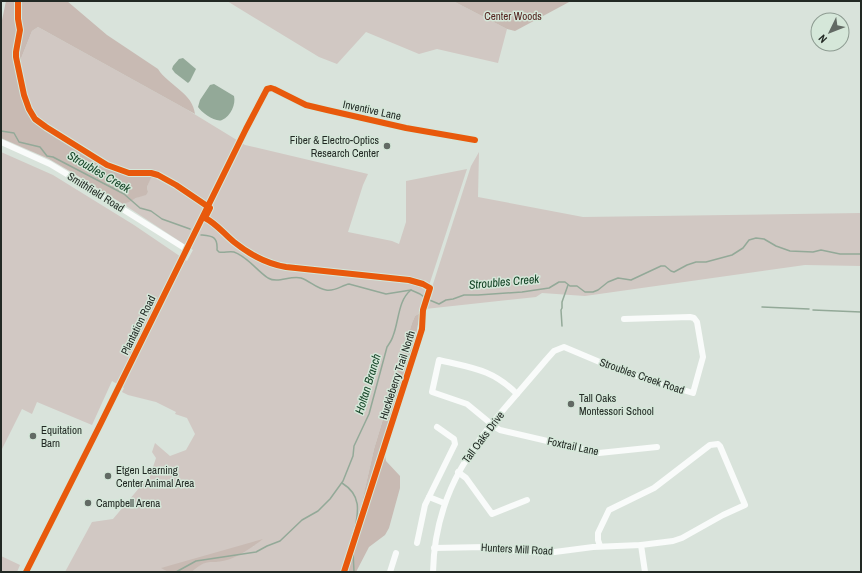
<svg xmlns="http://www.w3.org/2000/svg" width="862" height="573" font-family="'Archivo Narrow',sans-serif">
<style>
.green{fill:#d1c8c3}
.forest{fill:#c8bab3}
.water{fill:#93a998}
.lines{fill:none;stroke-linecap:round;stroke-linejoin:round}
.stream{stroke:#93a998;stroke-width:1.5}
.minor{stroke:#f9fbfa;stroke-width:6}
.cycleway-casing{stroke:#d5e7d9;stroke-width:8}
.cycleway{stroke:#e8590c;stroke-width:6}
.poi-dot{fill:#626a64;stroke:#d5e7d9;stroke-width:1.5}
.labels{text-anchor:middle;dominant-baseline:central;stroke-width:3;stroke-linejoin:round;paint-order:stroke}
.park-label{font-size:11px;fill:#53231f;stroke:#d5e7d9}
.street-label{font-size:11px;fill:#222924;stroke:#d5e7d9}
.poi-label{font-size:11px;fill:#222924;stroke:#d5e7d9;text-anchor:start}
.water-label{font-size:12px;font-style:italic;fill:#134325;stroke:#d5e7d9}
</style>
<rect width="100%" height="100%" fill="#d9e3db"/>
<g class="green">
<path d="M227 1H453L507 29 498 63 437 49 419 54 366 32 337 64 319 57Z"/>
<path d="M38 27 186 109 245 145 368 174 363 185 348 232 392 241 399 244 406 222V181L467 169 420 313 415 316 412 323 374 449 362 502 340 572H192L201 564 209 561 217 562 254 546 162 568 168 572H65L92 522 113 519 145 481 149 479 156 458 152 452 155 443 170 456 186 450 195 434 187 418 175 414 176 412 156 402 128 395 122 392 124 388 112 381 92 425 37 402 32 414 22 409 1 451V152L53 175 134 225 187 261 193 250 123 204C128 202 131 200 136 198 142 195 142 197 148 192L147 187 153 171 129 170 107 162 38 118 31 108 26 93 20 61 32 31Z"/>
<path d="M479 152 478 197 583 217 861 213V266L805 265 585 296 542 293 536 297 425 309 471 166Z"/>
<path d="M1 556 20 565 17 572H1Z"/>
</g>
<g class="forest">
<path d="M6 1H67L107 35 158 69C168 85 193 93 195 114L38 27 32 31 20 61 26 93 31 108 38 118 107 162 129 170 154 171 147 187 148 192 146 195 136 198 129 202 123 204 73 173 49 159 1 138V25Z"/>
<path d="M453 1H571L515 31 507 29Z"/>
<path d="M420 313 414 346 383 443 386 461 400 476V488L389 528 385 535 369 547 356 572H340L362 502 374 449 412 323 415 316Z"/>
<path d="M263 539C254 546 238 557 227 560 209 565 208 557 192 572H168L161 568Z"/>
</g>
<g class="water">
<path d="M183 58 196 69 190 81 188 83 175 73 172 69 173 66 179 59Z"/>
<path d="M214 84 234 96C236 104 231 116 222 120 216 123 201 112 198 107L200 100 210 85Z"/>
</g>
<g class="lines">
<g class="stream">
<path d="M1 131 14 133 19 142 40 147 47 156 53 157 124 194 140 208 151 211 162 219 190 229"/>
<path d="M201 235C212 236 218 236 217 250L219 252C224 253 229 251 234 252 248 257 256 270 268 278 278 284 290 275 301 278 310 281 317 289 326 290 335 292 342 285 349 284L386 294 411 290 420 294 427 299 439 304 446 300 453 299 464 295H478L522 292 549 288 559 282H565L570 286H577L585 292H593L598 290 608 282 618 278 631 280 661 266H665L671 271 674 272 687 265 696 262H706L732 255 743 248 749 240 756 238 764 239 776 246 790 251 813 252 821 250 840 254H861"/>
<path d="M762 307 809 309"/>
<path d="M813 310 861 312"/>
<path d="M562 326 561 310 562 308V302L568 285"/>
<path d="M342 483C363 496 358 513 354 534"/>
<path d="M353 551 354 572"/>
<path d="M176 572 196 561 256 552 267 546 280 541 302 520 318 511 330 499 343 481 353 456 354 446 369 414 387 347C389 344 392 340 393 336 399 321 398 300 411 290"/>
</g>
<g class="minor">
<path d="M1 142 50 164 70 176 186 249"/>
<path d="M517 394C492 369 472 368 439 360L432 392 467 404 495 427 500 430 599 453 657 447"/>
<path d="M458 472 466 478 492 514 527 500"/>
<path d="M429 497 444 503"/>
<path d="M417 543 425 505 455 444 454 439 437 427"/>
<path d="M641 545 645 572"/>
<path d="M434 548 485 547 520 551 547 553 593 547 641 545 673 541 682 538 723 515 745 505 720 446 718 444 710 445 654 488 609 510 598 533V540L600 546"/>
<path d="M26 572 101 423 246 129 267 89 271 88 274 89 306 105 327 110 406 128 475 140"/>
<path d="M390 572 396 553"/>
<path d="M433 572C435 476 489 428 546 360L554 351 564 347 621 371 693 393 703 357 697 322 694 318 690 317 624 319"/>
</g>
<g class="cycleway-casing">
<g id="cycleway">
<path d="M18 1V19L20 30 16 52V57L24 95 29 109 35 119 46 127 107 165 129 173H151L158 175 176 185 210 208 205 218C217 224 224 234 234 242 249 254 268 264 286 267L409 280 423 284 430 288 423 310 422 329 416 348 344 572"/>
<path d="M26 572 101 423 246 129 267 89 271 88 274 89 306 105 327 110 406 128 475 140"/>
</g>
</g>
<use href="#cycleway" class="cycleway"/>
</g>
<g class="poi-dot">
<circle cx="387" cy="146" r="4"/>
<circle cx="571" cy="404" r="4"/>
<circle cx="33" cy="436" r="4"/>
<circle cx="108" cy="476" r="4"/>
<circle cx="88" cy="503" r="4"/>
</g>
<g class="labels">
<g class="park-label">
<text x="513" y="16">Center Woods</text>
</g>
<g class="street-label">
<text transform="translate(372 110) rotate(12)">Inventive Lane</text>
<text transform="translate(96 192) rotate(32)">Smithfield Road</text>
<text transform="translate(138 325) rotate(-64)">Plantation Road</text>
<text transform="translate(397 375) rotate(-72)">Huckleberry Trail North</text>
<text transform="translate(642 376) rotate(19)">Stroubles Creek Road</text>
<text transform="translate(483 437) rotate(-53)">Tall Oaks Drive</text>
<text transform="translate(573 446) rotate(12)">Foxtrail Lane</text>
<text transform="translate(517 549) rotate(3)">Hunters Mill Road</text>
</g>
<g class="poi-label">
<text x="379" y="140" text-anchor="end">Fiber &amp; Electro-Optics<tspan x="379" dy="13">Research Center</tspan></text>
<text x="579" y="398">Tall Oaks<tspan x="579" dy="13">Montessori School</tspan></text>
<text x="41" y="430">Equitation<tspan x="41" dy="13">Barn</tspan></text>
<text x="116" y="470">Etgen Learning<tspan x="116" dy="13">Center Animal Area</tspan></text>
<text x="96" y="503">Campbell Arena</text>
</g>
<g class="water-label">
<text transform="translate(99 172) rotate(30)">Stroubles Creek</text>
<text transform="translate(504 282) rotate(-5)">Stroubles Creek</text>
<text transform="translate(368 384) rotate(-73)">Holtan Branch</text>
</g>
</g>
<rect width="862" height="573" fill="none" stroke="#222924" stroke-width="4"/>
<g transform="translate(830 32) rotate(227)"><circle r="19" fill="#d5e7d9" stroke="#8d9b91"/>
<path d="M0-3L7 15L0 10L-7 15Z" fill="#626a64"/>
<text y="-6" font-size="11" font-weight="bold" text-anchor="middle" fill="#222924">N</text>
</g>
</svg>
